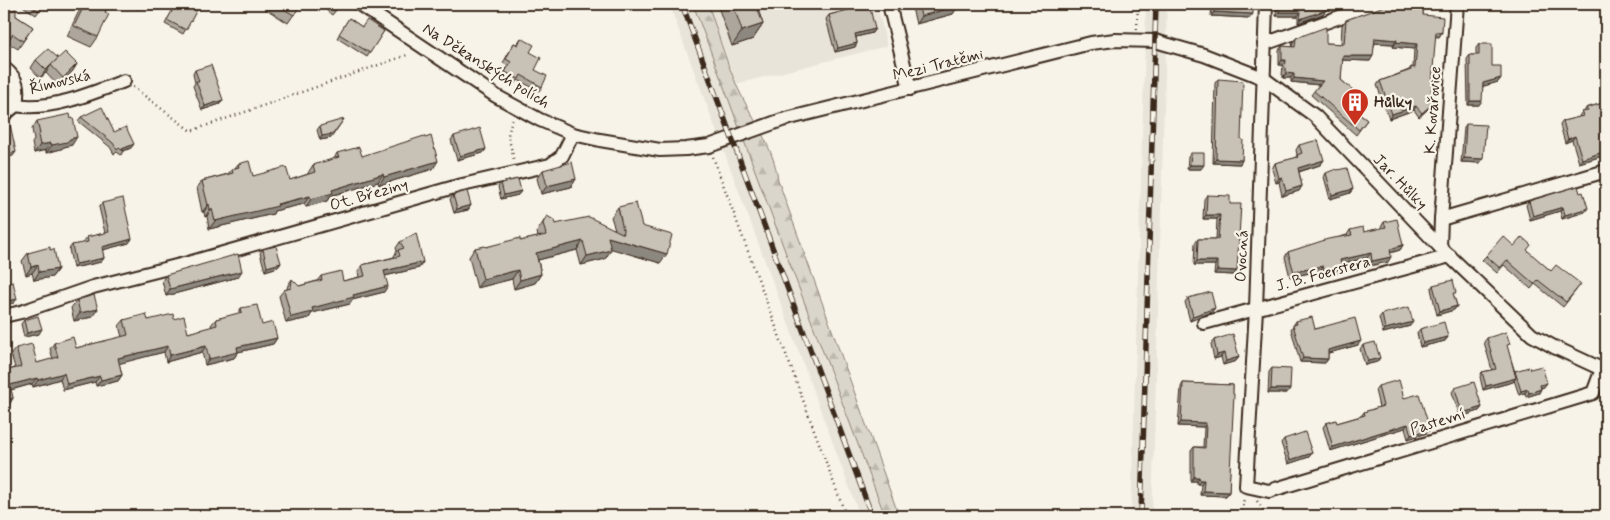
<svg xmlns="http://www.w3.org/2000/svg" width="1610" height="520" font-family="Mynerve,sans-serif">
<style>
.built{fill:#e9e4d9}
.forest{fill:url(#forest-firs);stroke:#8b8074}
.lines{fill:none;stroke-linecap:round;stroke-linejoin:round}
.service-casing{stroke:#3b2a1e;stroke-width:10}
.minor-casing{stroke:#3b2a1e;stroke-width:16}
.path{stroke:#3b2a1e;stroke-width:2.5;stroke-dasharray:1 4;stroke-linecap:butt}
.service{stroke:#f7f3e8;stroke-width:6}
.minor{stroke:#f7f3e8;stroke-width:12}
.rail-casing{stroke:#3b2a1e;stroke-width:5.5}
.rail{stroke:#f7f3e8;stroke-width:4;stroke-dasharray:11;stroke-linecap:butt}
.wall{fill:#aca69d;stroke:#3b2a1e}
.shaded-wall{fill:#8c877f;stroke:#3b2a1e}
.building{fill:#c8c1b6;stroke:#3b2a1e}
.labels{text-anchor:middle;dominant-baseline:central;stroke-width:4.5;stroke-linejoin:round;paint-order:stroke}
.street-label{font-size:16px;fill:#3b2a1e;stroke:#f7f3e8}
.poi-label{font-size:16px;font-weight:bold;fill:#3b2a1e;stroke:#f7f3e8;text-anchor:start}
</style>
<defs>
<pattern id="forest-firs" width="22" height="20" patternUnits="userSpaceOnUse" patternTransform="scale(1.25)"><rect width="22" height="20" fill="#dbd6cb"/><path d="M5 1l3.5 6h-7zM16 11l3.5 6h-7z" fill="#bdb8ae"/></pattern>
</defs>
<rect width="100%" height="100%" fill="#f7f3e8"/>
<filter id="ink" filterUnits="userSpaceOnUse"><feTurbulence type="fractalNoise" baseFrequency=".02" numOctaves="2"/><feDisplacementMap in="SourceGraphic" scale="10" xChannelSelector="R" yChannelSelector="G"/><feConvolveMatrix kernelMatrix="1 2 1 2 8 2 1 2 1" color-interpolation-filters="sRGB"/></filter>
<g filter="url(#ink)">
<g class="built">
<path d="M669 4H693L785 251 885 516H860Z"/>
<path d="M708 4H877L887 46 736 84Z"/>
<path d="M1146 4H1167L1152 516H1131Z"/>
</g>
<path class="forest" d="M693 4H708C717 30 725 59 736 84 750 116 774 146 778 180L899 516H885L785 251Z"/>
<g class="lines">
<g class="service-casing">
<path id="service" d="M138 4H139"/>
</g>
<g class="minor-casing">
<g id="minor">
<path d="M359 4 496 96 540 120 573 134 600 140 660 150 686 149 709 146 782 120 1091 43 1115 40 1155 41 1204 55 1263 78 1315 116 1440 247 1532 335 1554 347 1606 371"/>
<path d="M889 4 910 89"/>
<path d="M1266 4 1256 309 1246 486 1269 491 1593 393 1602 369"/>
<path d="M1264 44 1376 4"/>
<path d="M4 68C18 79 19 87 16 105"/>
<path d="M4 115 16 105C50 111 93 93 124 81"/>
<path d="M1441 219 1606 171"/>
<path d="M1440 247 1441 219 1457 4"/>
<path d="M4 316 21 312 93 287 188 263 458 186 550 165 562 156 573 134"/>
<path d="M1204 323 1450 256"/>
</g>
</g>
<g class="path">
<path d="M1137 29 1138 4"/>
<path d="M133 87 191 131 410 54"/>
<path d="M512 119 508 135 514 160"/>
<path d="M713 157 846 516"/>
<path d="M1257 501 1267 516"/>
<path d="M1241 516 1244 498"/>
</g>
<use href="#service" class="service"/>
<use href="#minor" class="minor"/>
<g class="rail-casing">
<g id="rail">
<path d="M682 4 872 516"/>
<path d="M1141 516 1156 4"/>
</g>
</g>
<use href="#rail" class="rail"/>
</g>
<g class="wall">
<path d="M20 4H44L36 15Z"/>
<path d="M85 4 90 5 91 4H109L105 12 98 37 91 47 67 36 78 13Z"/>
<path d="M176 4H200L183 34 165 24Z"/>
<path d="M269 4H301L288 23 266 9Z"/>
<path d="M321 4H341L332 15 320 5Z"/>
<path d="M717 4H756L763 24 753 39 732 46Z"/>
<path d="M852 4H869L872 33 856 37 857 43 855 47 835 52 826 19 829 15 853 9Z"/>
<path d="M911 4H958V6L953 14 916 24Z"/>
<path d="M1212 4H1253L1250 18 1211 16Z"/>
<path d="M1277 4H1326V10L1323 14 1298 23V16H1276Z"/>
<path d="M1383 4H1403L1404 7H1408L1409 4H1424L1423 15 1442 32 1439 37 1435 36 1427 110 1419 117 1414 110 1389 119 1377 85 1380 81 1409 70 1411 67 1413 68 1414 49 1393 47 1394 44 1375 43 1370 61 1342 60 1341 80 1360 96 1351 108 1367 120 1356 135 1311 95 1319 85 1291 82V78H1283V75H1282L1283 65H1279V50L1282 46 1292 47 1293 42 1296 38 1326 43 1341 44 1342 25 1346 20 1383 7Z"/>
<path d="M4 8 33 27 18 49 7 42 4 47Z"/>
<path d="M349 18 362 27 384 31 367 57 337 38Z"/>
<path d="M1606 33V56L1601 38 1604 34Z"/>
<path d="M521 38 530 52 535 70 542 87 539 91 518 80 516 83 502 76 508 66 503 63 514 43 517 44Z"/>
<path d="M1479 44 1492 66 1501 78 1498 82 1483 86 1479 105H1468L1467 59 1470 55H1476V48Z"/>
<path d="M58 58 77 64 72 72 58 86 46 73 40 78 31 68 36 60Z"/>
<path d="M195 70 223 100 220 104 202 110 193 86 195 83 193 74Z"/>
<path d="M1218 79 1241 139 1242 160 1240 164 1213 163 1215 83Z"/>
<path d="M1606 102V155L1579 163 1572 140 1565 143 1560 125 1563 121 1580 117 1579 116 1582 112H1584L1586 108Z"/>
<path d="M81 117 114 132 131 148 123 151 121 155 117 152 114 154 110 147 78 121Z"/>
<path d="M37 121 72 145 64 147 61 149 46 153V150L34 153 32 143 34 140 32 129Z"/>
<path d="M1466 124 1480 163 1461 162 1464 128Z"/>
<path d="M320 126 331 138 320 140 317 130Z"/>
<path d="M454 136 486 149 483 153 457 160 451 140Z"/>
<path d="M1299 145 1324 160 1320 165 1299 172 1302 186 1299 191 1282 196 1279 182 1276 183 1272 169 1275 163 1295 158 1297 155 1296 150Z"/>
<path d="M337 153 362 156 433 169 379 185 378 182 330 196 327 201 306 207 304 204 274 211 273 214 209 229 207 216 205 217 204 212H202L197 188 202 181 228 174 232 169 235 168 238 164 253 176 290 180 308 174V173L313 165 334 159Z"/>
<path d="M1191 153 1201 169H1187L1188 157Z"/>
<path d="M543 170 576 179 571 187 541 194 537 178Z"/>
<path d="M1326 173 1353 189 1350 193 1330 199 1324 177Z"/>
<path d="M501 183 521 191 518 195 501 199 498 187Z"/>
<path d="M453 195 471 205 468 210 454 213 450 199Z"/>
<path d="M1207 195 1230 204 1234 275 1214 274 1215 265H1194L1195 243 1198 239H1216L1217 219H1203L1204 199Z"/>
<path d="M1529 201 1585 212 1562 219 1560 211 1530 220 1526 205Z"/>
<path d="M102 203 129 243 102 250 104 258 101 262 73 268 69 249 72 245 84 243V241L87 237 105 233 99 207Z"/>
<path d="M1606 203V219L1602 208 1605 204Z"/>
<path d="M618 207 642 226 660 263 611 248 605 259 581 265 577 250 538 260 541 274 535 283 514 289 512 279 477 288 469 257 475 248 486 247 520 241 538 237 537 232 547 216 555 224 615 229 611 217Z"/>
<path d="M1384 222 1403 245 1400 250 1390 253 1388 262 1369 266 1367 258 1341 264 1338 273 1322 278 1320 271 1290 277 1285 257 1288 252 1347 235 1350 230 1364 232 1381 228V227Z"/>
<path d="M400 242 423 262 419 268 385 276 384 292 352 300 350 304 312 313 309 318 286 323 279 296 284 290 287 289 288 285 292 279 299 286 317 281 321 276 343 281 359 277 358 271 362 265 394 257V256L397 251 396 248Z"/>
<path d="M1514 246 1527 251 1551 271 1581 284 1563 307 1535 284 1531 289 1504 265 1497 273 1482 260 1486 256Z"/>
<path d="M263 249 281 263 278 267 265 271 260 253Z"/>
<path d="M28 253 58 269 52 277 34 280 32 273 26 275 22 261Z"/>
<path d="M166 275 238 277 166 296 162 281Z"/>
<path d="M1433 285 1454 296 1457 306 1454 310 1437 315 1431 289Z"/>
<path d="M1188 298 1212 312 1190 321 1185 302Z"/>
<path d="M77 300 92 317 74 321 71 308Z"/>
<path d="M241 308 277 338 273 344 238 352 234 358 205 365 202 352 166 362 164 352 119 363 122 375 118 381 96 386 95 382 63 390 60 379 33 387 32 384 11 390 13 398 9 405 4 406V371L15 368 11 354 16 348 37 363 53 359 50 349 54 343 76 348 122 337 119 326 124 320H148L174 319 188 333 212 327 211 325 216 319 238 314Z"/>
<path d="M1382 314 1410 326 1383 333 1379 318Z"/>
<path d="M24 320 39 334 24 337 21 324Z"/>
<path d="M1296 321 1315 329 1358 345 1328 353V359L1325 363 1300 362 1291 329Z"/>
<path d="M1420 329 1448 337 1445 341 1420 347 1417 333Z"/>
<path d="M1487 338 1507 347 1515 372V371L1530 369 1544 387 1541 388 1539 393 1526 397 1525 393 1519 395 1514 380 1513 382 1483 390 1480 377 1482 372 1492 370 1484 342Z"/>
<path d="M1214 340 1239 357 1236 361 1223 365 1221 357 1214 359 1211 344Z"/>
<path d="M1363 345 1377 362 1365 365 1360 349Z"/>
<path d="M1272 368 1287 393H1268L1269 372Z"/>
<path d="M1183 383 1233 385 1229 492 1226 496 1200 495 1201 484H1197V481H1191V451L1194 447H1203L1204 427 1178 426 1181 387Z"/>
<path d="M1378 386 1404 398 1430 429 1427 433 1408 439 1405 428 1330 451 1323 427 1326 423H1337L1361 416 1364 412 1379 407 1375 390Z"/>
<path d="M1455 388 1482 407 1479 411 1460 417 1452 392Z"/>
<path d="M1284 439 1312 453 1309 457 1288 464 1281 443Z"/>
</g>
<g class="shaded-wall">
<path d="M1346 4H1353L1343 7Z"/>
<path d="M1480 4H1517L1506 7Z"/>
<path d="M958 6 953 14 916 24 921 16Z"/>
<path d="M1326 10 1323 14 1298 23 1300 19Z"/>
<path d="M1214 12 1253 14 1250 18 1211 16Z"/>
<path d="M1279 12H1301L1298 16H1276Z"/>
<path d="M763 24 753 39 732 46 742 31Z"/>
<path d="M875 29 872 33 852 38 855 34Z"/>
<path d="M1436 32H1442L1439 37 1433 36Z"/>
<path d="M1375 38 1397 40 1394 44 1372 43Z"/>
<path d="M1396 42 1417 44 1414 49 1393 47Z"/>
<path d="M857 43 855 47 835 52 838 48Z"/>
<path d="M1343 56H1373L1370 61 1340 60Z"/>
<path d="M1282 60H1286L1283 65H1279Z"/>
<path d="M77 64 72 72 58 86 63 78Z"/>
<path d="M51 65 46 73 40 78 46 70Z"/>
<path d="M1286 73 1294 74 1291 78H1283Z"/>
<path d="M1294 78 1323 81 1320 85 1291 82Z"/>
<path d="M1501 78 1498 82 1481 87 1483 83Z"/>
<path d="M223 100 220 104 202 110 205 106Z"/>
<path d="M1470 101H1482L1479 105H1468Z"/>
<path d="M1416 106 1414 110 1389 119 1392 114Z"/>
<path d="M1430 106 1427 110 1419 117 1422 113Z"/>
<path d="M344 119 331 138 320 140 322 136Z"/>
<path d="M1575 136 1572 140 1565 143 1568 139Z"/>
<path d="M77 137 72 145 64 147 61 149 46 153 52 145Z"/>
<path d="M51 143 46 150 34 153 40 145Z"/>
<path d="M134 144 131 148 123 151 122 149Z"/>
<path d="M486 149 483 153 457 160 460 156Z"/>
<path d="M1606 151V155L1579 163 1582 159Z"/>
<path d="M16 152 13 156 4 159V155Z"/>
<path d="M1464 158 1483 159 1480 163 1461 162Z"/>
<path d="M1216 159 1242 160 1240 164 1213 163Z"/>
<path d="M1324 160 1320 165 1294 173 1298 168Z"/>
<path d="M438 161 433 169 379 185 384 177Z"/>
<path d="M1190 165H1204L1201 169H1187Z"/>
<path d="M383 174 378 182 330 196 327 201 306 207 311 199 332 190Z"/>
<path d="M1282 177 1279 182 1276 183 1279 178Z"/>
<path d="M576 179 571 187 541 194 547 186Z"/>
<path d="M1302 186 1299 191 1282 196 1286 191Z"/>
<path d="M1353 189 1350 193 1330 199 1332 195Z"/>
<path d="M521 191 518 195 501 199 504 195Z"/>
<path d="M310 196 304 204 274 211 273 214 209 229 215 221Z"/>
<path d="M209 204 204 212H202L208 205Z"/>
<path d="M471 205 468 210 454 213 457 209Z"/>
<path d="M1563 207 1560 211 1530 220 1533 216Z"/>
<path d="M1588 208 1585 212 1562 219 1565 215Z"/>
<path d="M210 209H212L207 216 205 217Z"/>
<path d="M1206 215H1220L1217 219H1203Z"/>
<path d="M608 237 667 254 660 263 602 246Z"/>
<path d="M132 239 129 243 99 251 102 247Z"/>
<path d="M583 241 577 250 530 262 536 253Z"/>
<path d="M1403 245 1400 250 1386 254 1390 249Z"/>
<path d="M611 250 605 259 581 265 587 256Z"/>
<path d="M1371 253 1367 258 1336 265 1340 260Z"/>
<path d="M1391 257 1388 262 1369 266 1372 261Z"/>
<path d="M104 258 101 262 73 268 76 264Z"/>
<path d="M1197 261H1217L1215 265H1194Z"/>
<path d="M423 262 419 268 380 277 384 271Z"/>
<path d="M281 263 278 267 265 271 267 267Z"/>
<path d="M38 265 32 273 26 275 31 267Z"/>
<path d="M1323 266 1320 271 1290 277 1294 272Z"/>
<path d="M1342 268 1338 273 1322 278 1325 273Z"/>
<path d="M58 269 52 277 34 280 39 272Z"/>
<path d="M518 270 512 279 477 288 483 279Z"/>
<path d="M1217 270 1237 271 1234 275 1214 274Z"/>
<path d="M242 271 238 277 166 296 170 289Z"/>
<path d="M541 274 535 283 514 289 520 280Z"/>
<path d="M388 286 384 292 352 300 350 304 312 313 309 318 286 323 291 317 312 308 353 295Z"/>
<path d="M17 299 14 303 4 305V302Z"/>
<path d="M1457 306 1454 310 1437 315 1440 311Z"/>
<path d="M1215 308 1212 312 1190 321 1193 316Z"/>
<path d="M98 309 92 317 74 321 80 313Z"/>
<path d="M1413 322 1410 326 1383 333 1385 329Z"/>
<path d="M42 329 39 334 24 337 27 333Z"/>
<path d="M1448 337 1445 341 1420 347 1423 343Z"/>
<path d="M277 338 273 344 238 352 234 358 205 365 209 359 237 347Z"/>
<path d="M1361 341 1358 345 1325 354 1328 350Z"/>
<path d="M168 346 164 352 114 365 118 358Z"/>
<path d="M206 346 202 352 166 362 170 355Z"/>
<path d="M1224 353 1221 357 1214 359 1217 355Z"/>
<path d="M1239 357 1236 361 1223 365 1226 361Z"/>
<path d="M1303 358 1328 359 1325 363 1300 362Z"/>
<path d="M1380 358 1377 362 1365 365 1368 361Z"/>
<path d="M64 373 60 379 33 387 38 380Z"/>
<path d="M122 375 118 381 96 386 101 380Z"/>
<path d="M100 376 95 382 63 390 67 384Z"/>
<path d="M37 378 32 384 6 391 10 385Z"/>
<path d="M1516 378 1513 382 1483 390 1486 386Z"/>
<path d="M1547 383 1544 387 1537 389 1540 385Z"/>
<path d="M1271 389H1290L1287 393H1268Z"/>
<path d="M1528 389 1525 393 1519 395 1521 391Z"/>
<path d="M1541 389 1539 393 1526 397 1529 393Z"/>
<path d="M13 398 9 405 4 406V401Z"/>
<path d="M1482 407 1479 411 1460 417 1462 413Z"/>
<path d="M1181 422 1206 423 1204 427 1178 426Z"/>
<path d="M1408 424 1405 428 1330 451 1333 447Z"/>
<path d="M1430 429 1427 433 1408 439 1411 435Z"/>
<path d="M1312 453 1309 457 1288 464 1290 460Z"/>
<path d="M1194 477H1199L1197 481H1191Z"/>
<path d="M1200 480H1204L1201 484H1197Z"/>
<path d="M1203 491 1229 492 1226 496 1200 495Z"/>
</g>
<g class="building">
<path d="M28 4H44L39 11Z"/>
<path d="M85 4 91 6 93 4H109L105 12 109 14 98 37 74 26Z"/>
<path d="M176 4H200L186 30 167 20Z"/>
<path d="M275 4H301L294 15Z"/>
<path d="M326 4H340L335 11Z"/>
<path d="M733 4H756L763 24 742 31Z"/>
<path d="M855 4H869L875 29 855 34 857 43 838 48 829 15 856 8Z"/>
<path d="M918 4H958V6L921 16Z"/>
<path d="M1214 4H1253V14L1214 12Z"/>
<path d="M1280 4H1326V10L1300 19 1301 12H1279Z"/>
<path d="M1386 4H1403L1404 7 1411 6V4H1424L1423 15 1443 17 1442 32H1436L1430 106 1422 113 1416 106 1392 114 1380 81 1411 70V67L1415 68 1417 44 1396 42 1397 40 1375 38 1373 56H1343L1341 80 1360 96 1351 108 1367 120 1359 130 1314 91 1323 81 1294 78V74L1286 73V71H1285L1286 60H1282V46L1295 47 1296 38 1326 27V43L1344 44 1346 20 1382 7Z"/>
<path d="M4 8 9 11 16 9V16L33 27 23 41 13 34 8 40 4 37Z"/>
<path d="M349 18 362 27 367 20 384 31 370 53 339 34Z"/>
<path d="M1606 33V42L1604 34Z"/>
<path d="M521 38 534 45 530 52 541 58 535 70 547 76 542 87 521 75 519 79 505 72 511 62 506 59 514 43 518 45Z"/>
<path d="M1479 44H1492V66H1501V78L1483 83 1482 101H1470V55H1479Z"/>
<path d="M48 49 58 58 46 70 36 60Z"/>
<path d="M65 52 77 64 63 78 51 65Z"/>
<path d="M211 65 223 100 205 106 196 81H199L195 70Z"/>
<path d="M1218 79 1243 81 1241 139 1243 140 1242 160 1216 159Z"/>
<path d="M1606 102V151L1582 159 1575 136 1568 139 1563 121 1583 116 1582 112 1588 111 1586 108Z"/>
<path d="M102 107 114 132 126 127 134 144 122 149 123 151 119 148 117 150 113 143 81 117Z"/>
<path d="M70 114 71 119 73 118 77 137 70 139 67 142 52 145 51 143 40 145 38 135 40 134 37 121Z"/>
<path d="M344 119 333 134 322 136 320 126Z"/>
<path d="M10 124 16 152 4 155V125Z"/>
<path d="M1466 124 1486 125 1483 159 1464 158Z"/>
<path d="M480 128 486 149 460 156 454 136Z"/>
<path d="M424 136 425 138 431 136 438 161 384 177 383 174 332 190 333 193 311 199 310 196 277 204 278 206 215 221 212 209H210L209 204 208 205 202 181 233 173 232 169 239 167 238 164 249 161 253 176 286 167 290 180 315 172 313 165 339 157 337 153 359 147 362 156Z"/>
<path d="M1318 140 1324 160 1298 168 1302 186 1286 191 1282 177 1279 178 1275 163 1298 157 1297 155 1302 153 1299 145Z"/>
<path d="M1191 153H1204V165H1190Z"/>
<path d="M572 162 576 179 547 186 543 170Z"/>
<path d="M1347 168 1353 189 1332 195 1326 173 1336 169 1337 170Z"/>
<path d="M518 179 521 191 504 195 501 183Z"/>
<path d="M1578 186 1580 193 1583 192 1588 208 1565 215 1563 207 1533 216 1529 201Z"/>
<path d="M467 191 471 205 457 209 453 195Z"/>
<path d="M1207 195 1230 196V204H1241L1237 271 1217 270V261H1197L1198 239H1218L1220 215H1206Z"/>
<path d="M123 198 132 239 102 247 104 258 76 264 72 245 88 242 87 237 109 232 102 203Z"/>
<path d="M636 203 642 226 672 235 667 254 608 237 611 250 587 256 583 241 536 253 541 274 520 280 518 270 483 279 475 248 485 246 486 247 520 238V241L546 235 543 223 547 216 554 220 555 224 589 217 624 234 618 207Z"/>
<path d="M1397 219 1403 245 1390 249 1391 257 1372 261 1371 253 1340 260 1342 268 1325 273 1323 266 1294 272 1288 252 1328 239 1352 235 1350 230 1363 227 1364 232 1386 227 1384 222Z"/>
<path d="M416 233 423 262 384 271 388 286 353 295 354 297 312 308 313 312 291 317 284 290 291 288 292 279 299 286 322 280 321 276 341 271 343 281 365 276 362 265 400 256 398 250 404 248 400 242Z"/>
<path d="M1503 236 1514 246 1522 237 1531 245 1527 250 1551 271 1556 265 1581 284 1566 302 1538 280 1534 284 1507 260 1500 268 1486 256Z"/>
<path d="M276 246 281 263 267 267 263 249Z"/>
<path d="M50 247V250L54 249 58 269 39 272 38 265 31 267 28 253Z"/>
<path d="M238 254 242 271 170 289 166 275Z"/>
<path d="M1453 280 1456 293H1453L1457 306 1440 311 1433 285Z"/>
<path d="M13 282 17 299 4 302V284Z"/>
<path d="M1211 292 1215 308 1193 316 1188 298Z"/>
<path d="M94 295 98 309 80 313 77 300Z"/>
<path d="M257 305 262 325 273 322 277 338 237 347 238 352 209 359 206 346 170 355 168 346 118 358 122 375 101 380 100 376 67 384 64 373 38 380 37 378 10 385 13 398 4 401V371L21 367 16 348 32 344 37 363 58 357 54 343 73 337 76 348 128 335 124 320 146 314 148 320 173 314 174 319 184 316 188 333 217 325 216 319 242 312 241 308Z"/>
<path d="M1409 307 1413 322 1385 329 1382 314Z"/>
<path d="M38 316 42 329 27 333 24 320Z"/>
<path d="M1312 317 1315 329 1355 318 1361 341 1328 350V359L1303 358 1293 325 1297 324 1296 321Z"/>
<path d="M1444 322 1448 337 1423 343 1420 329Z"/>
<path d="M1506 332 1510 344 1507 345 1516 378 1486 386 1482 372 1496 369 1487 338Z"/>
<path d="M1233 334 1239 357 1226 361 1224 353 1217 355 1214 340Z"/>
<path d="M1375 342 1380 358 1368 361 1363 345Z"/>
<path d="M1542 366 1547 383 1540 385 1541 389 1529 393 1528 389 1521 391 1515 371 1529 367 1530 369Z"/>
<path d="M1272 368 1291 369 1290 389H1271Z"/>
<path d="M1399 380 1404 398 1419 394 1430 429 1411 435 1408 424 1333 447 1326 423 1336 420 1337 423 1365 415 1364 412 1383 406 1378 386Z"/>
<path d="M1474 382 1482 407 1462 413 1455 388Z"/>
<path d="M1183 383 1233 385V394H1234L1229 492 1203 491 1204 480H1200L1199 477H1194V447L1205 448 1206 423 1181 422Z"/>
<path d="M1305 432 1312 453 1290 460 1284 439Z"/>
</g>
</g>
<defs>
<g id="building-pin" transform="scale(1.4375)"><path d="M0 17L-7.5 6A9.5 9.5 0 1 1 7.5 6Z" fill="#c8321e" stroke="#f7f3e8"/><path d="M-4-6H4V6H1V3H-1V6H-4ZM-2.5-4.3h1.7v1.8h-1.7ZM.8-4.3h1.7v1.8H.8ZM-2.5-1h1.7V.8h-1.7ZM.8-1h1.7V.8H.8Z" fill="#fff"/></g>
</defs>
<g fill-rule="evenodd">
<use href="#building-pin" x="1355" y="102"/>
</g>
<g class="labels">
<g class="street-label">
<text transform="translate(938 65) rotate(-14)">Mezi Tratěmi</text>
<text transform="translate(486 66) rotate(32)">Na Děkanských polích</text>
<text transform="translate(60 82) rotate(-13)">Římovská</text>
<text transform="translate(1433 110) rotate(-86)">K. Kovařovice</text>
<text transform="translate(1400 182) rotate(46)">Jar. Hůlky</text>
<text transform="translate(369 195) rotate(-16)">Ot. Březiny</text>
<text transform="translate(1242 256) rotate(-88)">Ovocná</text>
<text transform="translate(1323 274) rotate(-15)">J. B. Foerstera</text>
<text transform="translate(1438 422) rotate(-17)">Pastevní</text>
</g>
<g class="poi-label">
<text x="1374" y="102">Hůlky</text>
</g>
</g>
<rect width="1610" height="520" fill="none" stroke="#f7f3e8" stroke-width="20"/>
<rect x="10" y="10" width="1590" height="500" fill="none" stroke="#3b2a1e" stroke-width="2" filter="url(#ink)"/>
</svg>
